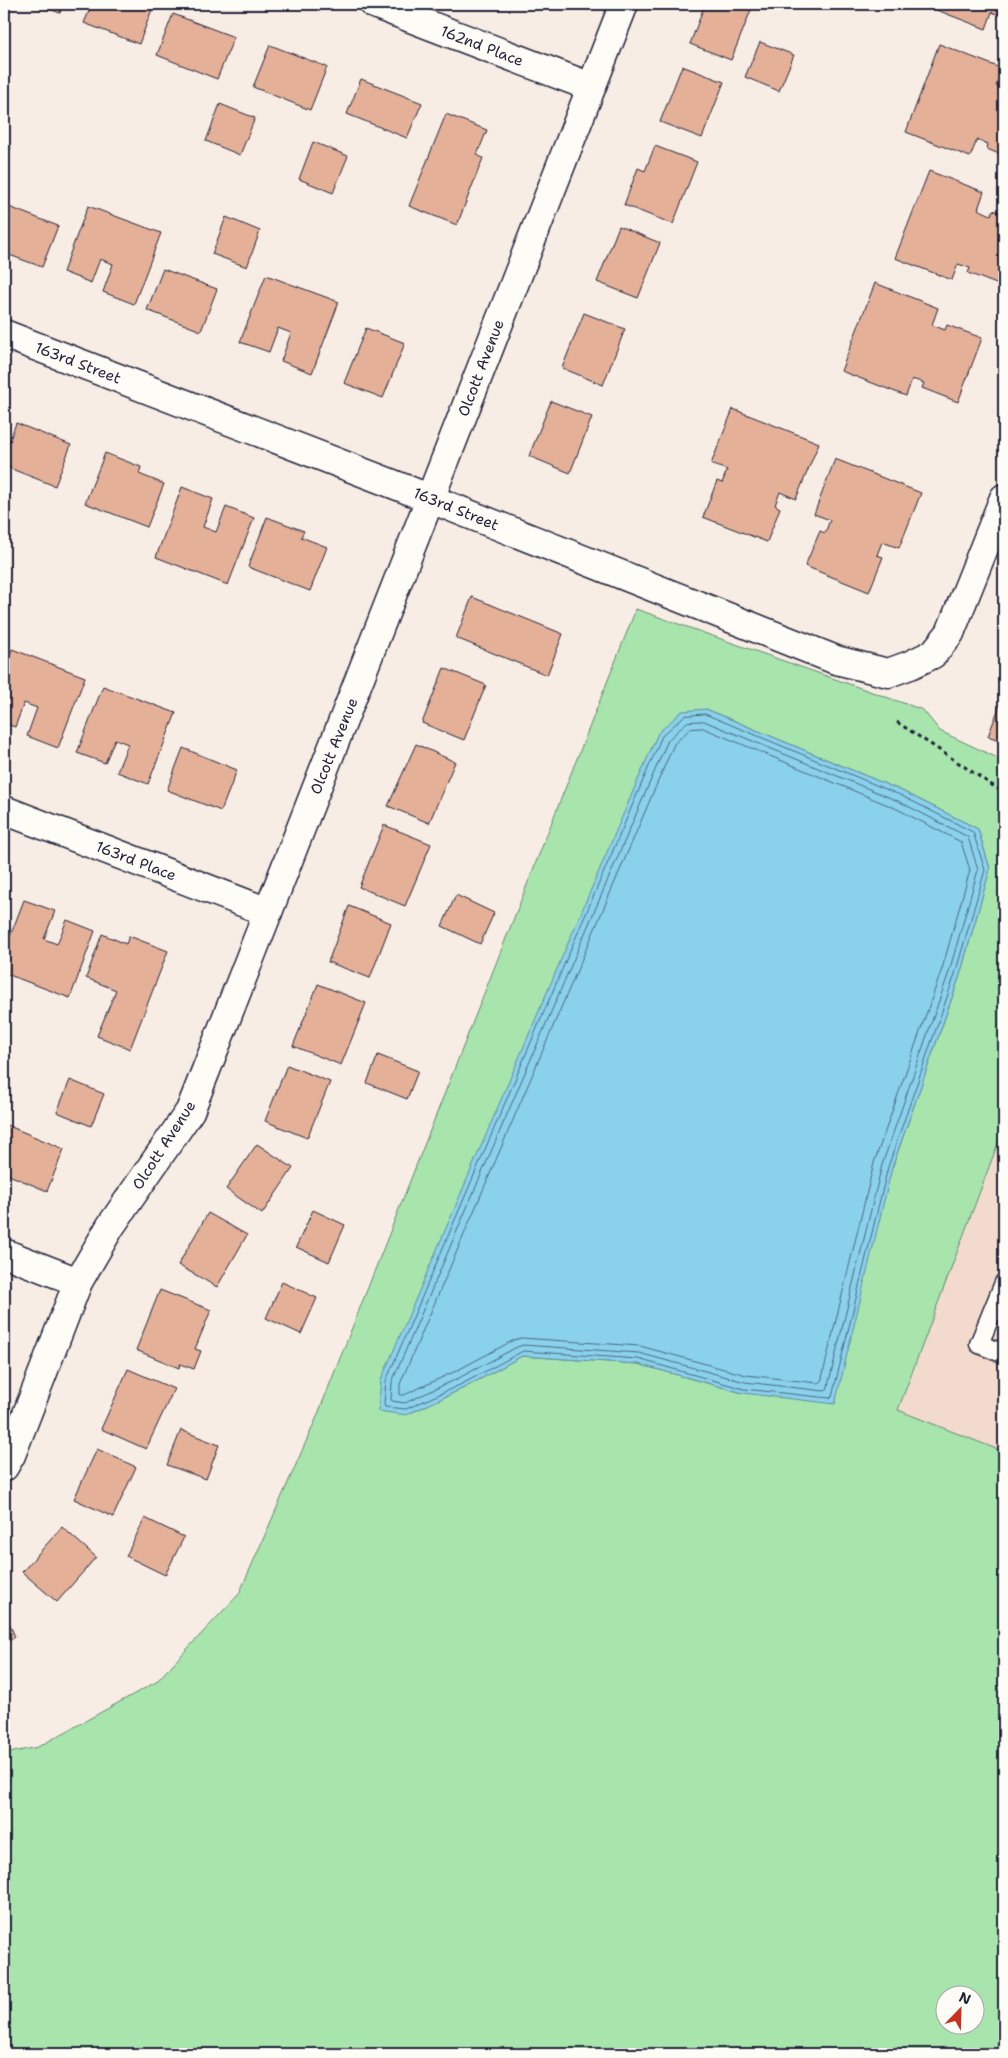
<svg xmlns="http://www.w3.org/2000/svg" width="1008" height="2058" font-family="'Shantell Sans',sans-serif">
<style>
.built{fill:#f2dbcd}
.green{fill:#a7e5ac;stroke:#648474;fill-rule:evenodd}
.water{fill:#8ad1eb;stroke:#608ba5}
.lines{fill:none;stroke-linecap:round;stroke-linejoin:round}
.shore{stroke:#4c6881;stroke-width:1}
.building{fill:#e4b097;stroke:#22223b}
.lane-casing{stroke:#22223b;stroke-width:21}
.street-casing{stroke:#22223b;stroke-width:31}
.path{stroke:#22223b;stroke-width:3;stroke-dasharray:4 4;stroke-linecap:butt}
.lane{stroke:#fdfcf7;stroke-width:18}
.street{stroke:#fdfcf7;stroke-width:28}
.labels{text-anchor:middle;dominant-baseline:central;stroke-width:4;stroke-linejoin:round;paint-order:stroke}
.street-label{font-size:15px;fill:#22223b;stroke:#fdfcf7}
</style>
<rect width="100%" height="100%" fill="#f8ede4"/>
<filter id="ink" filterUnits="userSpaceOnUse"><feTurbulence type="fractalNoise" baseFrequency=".02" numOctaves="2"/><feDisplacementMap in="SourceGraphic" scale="10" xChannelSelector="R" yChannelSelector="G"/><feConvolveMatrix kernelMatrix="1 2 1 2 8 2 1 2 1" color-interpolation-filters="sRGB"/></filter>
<g filter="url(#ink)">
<path class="built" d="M1004 1127V1452L898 1410Z"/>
<path class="green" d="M636 609 923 710 940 731 1004 761V1127L898 1410 1004 1452V2054H4V1754L38 1747 156 1682 239 1594 316 1419ZM706 709 902 791 978 829 990 869 960 975 892 1168 743 1393 638 1364 522 1356 464 1388 406 1415ZM946 1996H976V2026H946Z"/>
<path class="water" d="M706 709 902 791 978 829 990 869 960 975 892 1168 835 1404 743 1393 638 1364 522 1356 464 1388 406 1415 378 1411 381 1380 658 733 682 711Z"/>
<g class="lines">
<g class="shore">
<path d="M705 714 900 795 973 832 985 870 955 974 888 1167 832 1397 829 1398 744 1389 638 1359 523 1351 462 1384 406 1409 385 1407 384 1404 386 1381 662 736 684 716Z"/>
<path d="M704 721 898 801 968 837 978 870 949 972 882 1165 827 1390 824 1391 745 1382 639 1353 523 1345 517 1347 459 1378 405 1403 392 1401 391 1399 392 1382 668 740 687 722Z"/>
<path d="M703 728 895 808 961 842 970 870 942 969 874 1163 821 1382 818 1383 746 1375 640 1346 521 1338 514 1340 456 1371 404 1395H400V1384L674 744 690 729Z"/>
</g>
</g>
<g class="building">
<path d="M36 4H63L60 13Z"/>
<path d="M92 4H154L139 44 84 23Z"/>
<path d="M705 4 753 5 731 60 690 44Z"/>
<path d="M921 4H1004V22H1002L1004 17 992 12 986 29Z"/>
<path d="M173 14 234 37 217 79 157 55Z"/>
<path d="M760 42 794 55 779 91 745 77Z"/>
<path d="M939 44 1003 69 996 86 1004 89V156L987 149 988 144 977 140 970 157 906 132Z"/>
<path d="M270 45 327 67 310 110 253 87Z"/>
<path d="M682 66 724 82 702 138 660 122Z"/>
<path d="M361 79 422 103 407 138 347 114Z"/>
<path d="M220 104 255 118 240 155 206 141Z"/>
<path d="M446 114 487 130 477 155 483 158 457 225 409 206Z"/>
<path d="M313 142 348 156 333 193 299 179Z"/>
<path d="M4 144 11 147 4 165Z"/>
<path d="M655 146 697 162 673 224 624 205 638 168 645 171Z"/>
<path d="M929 171 984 192 978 209 991 215 993 210 1004 214V287L968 273 970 268 958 264 952 280 895 258Z"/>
<path d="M4 205 58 226 42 267 4 253Z"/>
<path d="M88 206 161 233 134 304 103 292 113 264 100 259 91 283 63 272Z"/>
<path d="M226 217 260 231 247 267 212 254Z"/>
<path d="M619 226 660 243 638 298 597 282Z"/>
<path d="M163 269 217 289 201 331 147 310Z"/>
<path d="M266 275 339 302 312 373 281 361 291 333 278 328 269 352 240 342Z"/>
<path d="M875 283 938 308 932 325 945 330 947 325 982 338 958 402 922 388 924 383 912 379 906 396 841 371Z"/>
<path d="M584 313 625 329 603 385 562 368Z"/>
<path d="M366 328 405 343 383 398 344 383Z"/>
<path d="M551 401 592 417 570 473 529 456Z"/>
<path d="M733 409 819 443 796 499 780 492 775 505 780 508 767 542 703 517 717 481 722 483 727 470 711 464Z"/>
<path d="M16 423 71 445 55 486 4 466V456Z"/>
<path d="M105 453 141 467 139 474 164 484 147 527 85 503Z"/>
<path d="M835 459 921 493 899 548 882 542 877 555 883 557 869 592 805 566 820 531 825 533 830 520 814 514Z"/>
<path d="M182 487 213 499 203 527 216 532 226 507 254 518 228 585 156 557Z"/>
<path d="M267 517 304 531 301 537 327 547 310 591 248 567Z"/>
<path d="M472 597 563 634 547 675 456 638Z"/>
<path d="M12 649 85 677 58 748 27 736 37 708 24 703 15 727 4 723V672Z"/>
<path d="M444 668 486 685 464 740 422 723Z"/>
<path d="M103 686 176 713 148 784 117 772 128 744 115 739 105 763 77 753Z"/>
<path d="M1004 695V742L988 736Z"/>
<path d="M416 744 455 762 429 823 388 806Z"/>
<path d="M183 748 237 770 221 811 167 790Z"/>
<path d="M384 825 431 844 405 906 359 887Z"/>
<path d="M456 895 494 913 480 944 442 926Z"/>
<path d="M24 900 55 911 44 939 57 944 67 920 95 931 70 998 4 973V952Z"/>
<path d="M349 906 391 923 370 978 328 962Z"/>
<path d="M102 934 126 944 129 936 168 951 130 1049 97 1036 116 990 86 978Z"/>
<path d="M318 984 366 1003 341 1065 293 1046Z"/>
<path d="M378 1055 418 1071 407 1099 367 1083Z"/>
<path d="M287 1065 330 1082 307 1138 265 1121Z"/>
<path d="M70 1080 104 1094 91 1126 57 1112Z"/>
<path d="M4 1124 64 1149 47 1191 4 1173Z"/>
<path d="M257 1144 293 1168 262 1214 226 1189Z"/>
<path d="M313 1210 345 1225 329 1262 296 1247Z"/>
<path d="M208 1213 247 1235 217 1287 178 1265Z"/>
<path d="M282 1282 317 1298 301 1334 266 1318Z"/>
<path d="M160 1290 211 1310 195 1349 201 1351 194 1369 180 1364 179 1368 136 1350Z"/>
<path d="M128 1369 174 1389 146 1449 101 1429Z"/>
<path d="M181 1430 219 1445 206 1479 167 1465Z"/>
<path d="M97 1449 136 1467 113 1517 74 1499Z"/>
<path d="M145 1518 184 1537 165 1575 126 1556Z"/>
<path d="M62 1527 96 1557 57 1602 22 1572Z"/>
<path d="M4 1610 15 1637 4 1642Z"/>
</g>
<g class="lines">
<g class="lane-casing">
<path id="lane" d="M1004 1283 979 1344 1004 1354"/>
</g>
<g class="street-casing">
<g id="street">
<path d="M374 4 591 87"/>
<path d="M4 334 393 484 836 660 888 673 910 665 933 654 950 633 1004 498"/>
<path d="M4 810 268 912"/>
<path d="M4 1253 78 1282"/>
<path d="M4 1467 11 1455 78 1282 110 1227 190 1111 624 4"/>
</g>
</g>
<path class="path" d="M897 722 1004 793"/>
<use href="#lane" class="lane"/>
<use href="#street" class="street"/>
</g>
</g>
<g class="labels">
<g class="street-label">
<text transform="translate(482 46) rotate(21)">162nd Place</text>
<text transform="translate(78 363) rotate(21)">163rd Street</text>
<text transform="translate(481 368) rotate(-69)">Olcott Avenue</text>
<text transform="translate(456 509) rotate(22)">163rd Street</text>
<text transform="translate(334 746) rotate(-68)">Olcott Avenue</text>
<text transform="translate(136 861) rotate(21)">163rd Place</text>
<text transform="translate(164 1145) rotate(-57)">Olcott Avenue</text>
</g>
</g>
<rect width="1008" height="2058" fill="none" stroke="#fdfcf7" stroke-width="20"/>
<rect x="10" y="10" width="988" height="2038" fill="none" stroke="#22223b" stroke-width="2" filter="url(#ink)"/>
<g transform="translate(960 2010) rotate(23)"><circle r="24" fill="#fdfcf7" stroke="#a5a5ac"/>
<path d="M0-4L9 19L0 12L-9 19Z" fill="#c8321e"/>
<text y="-8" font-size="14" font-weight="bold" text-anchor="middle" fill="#22223b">N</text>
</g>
</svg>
